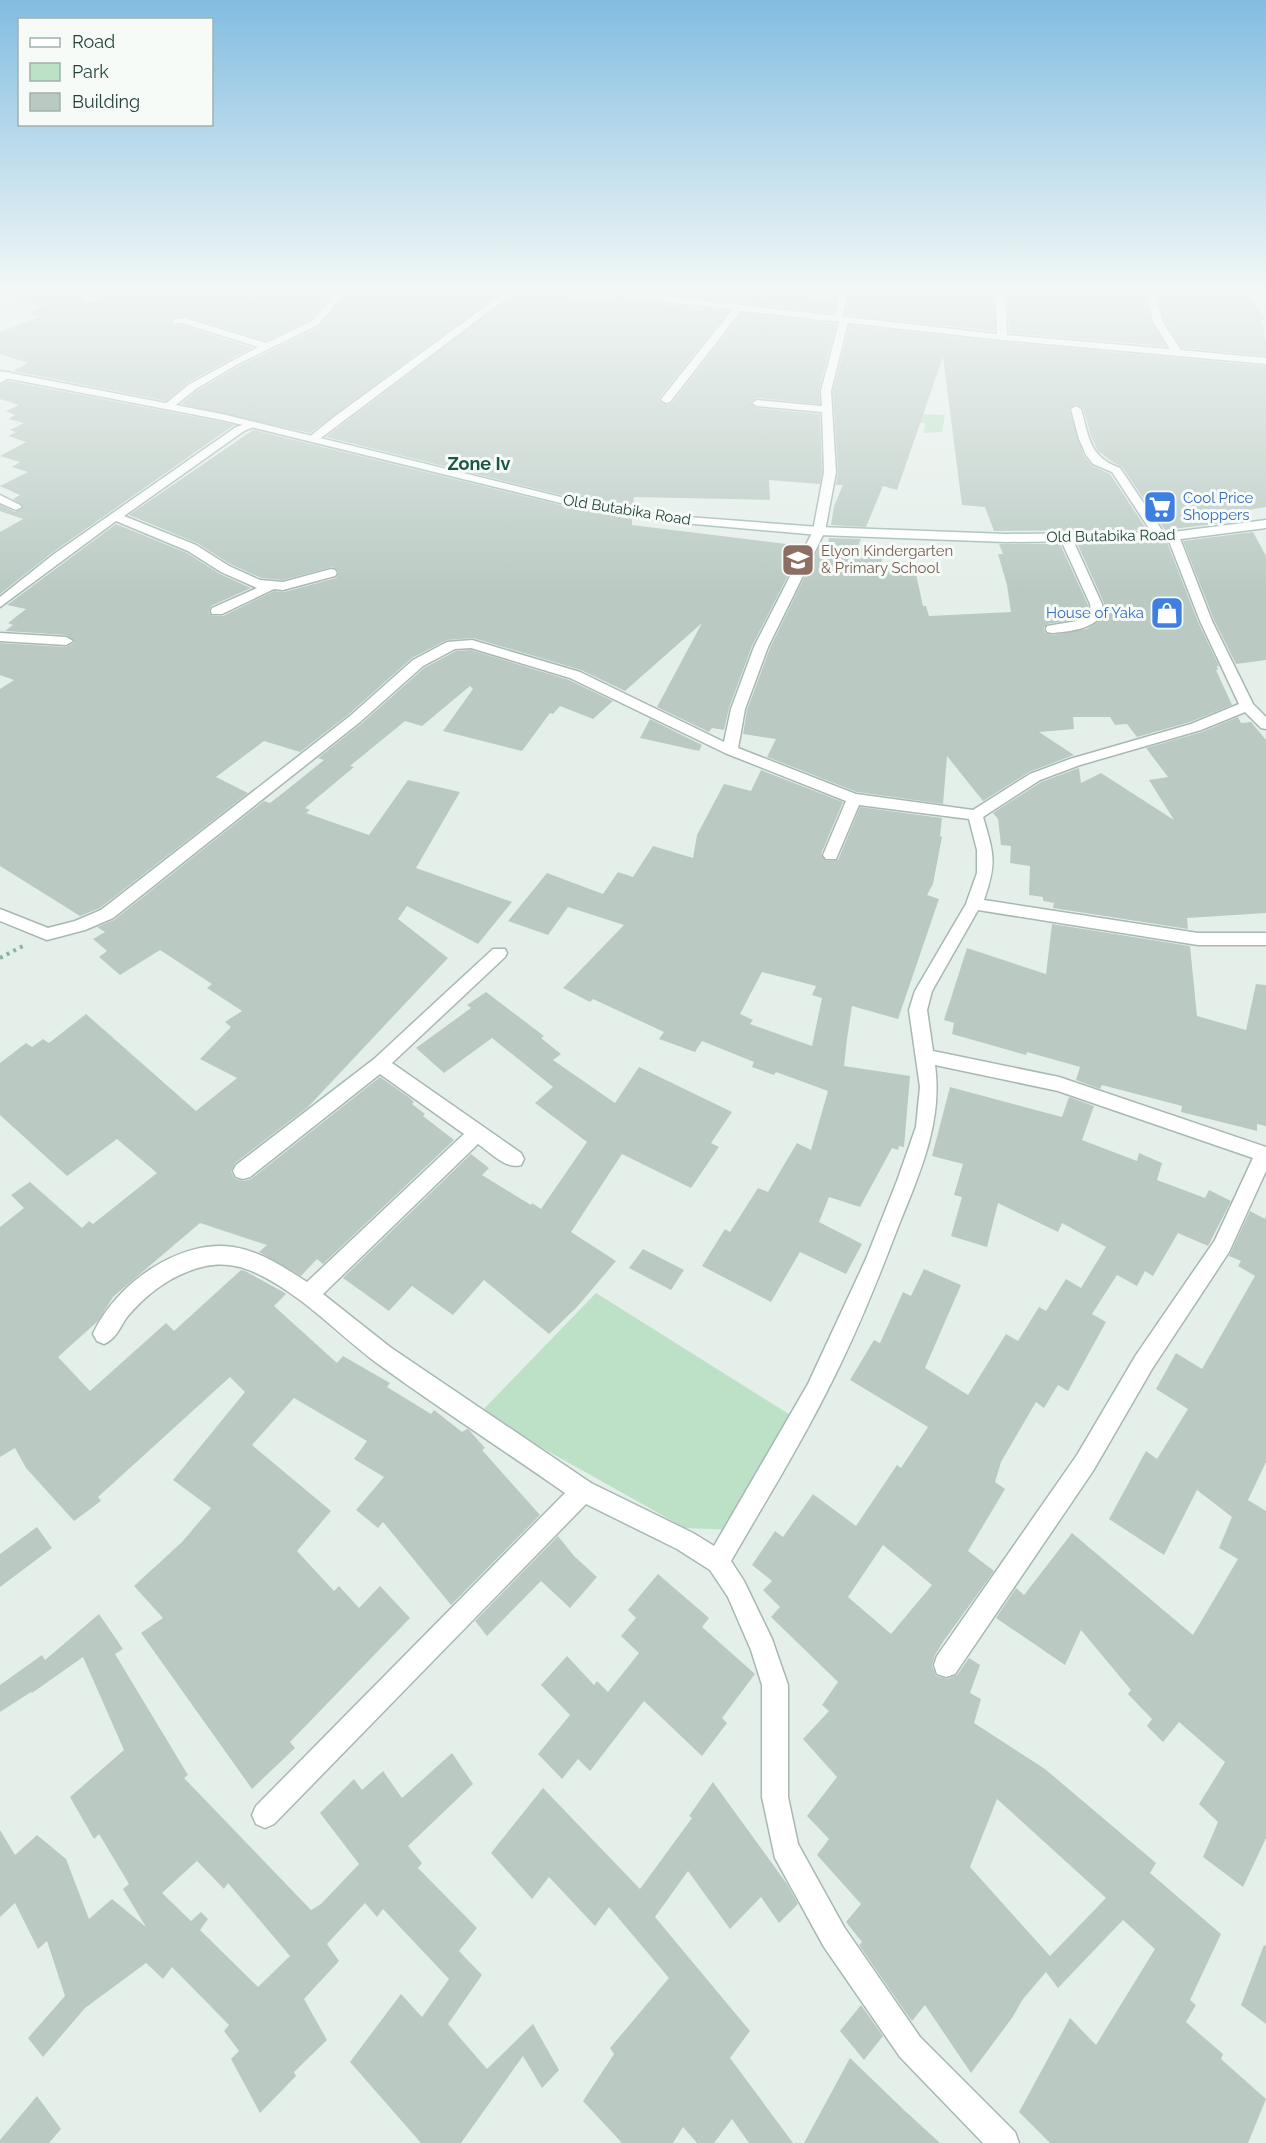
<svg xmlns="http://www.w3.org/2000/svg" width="1266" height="2143" font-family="Raleway,sans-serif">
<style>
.green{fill:#bde1c7}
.building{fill:#bacac3;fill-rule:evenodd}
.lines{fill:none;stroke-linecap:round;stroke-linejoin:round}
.lane-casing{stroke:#a7b8b2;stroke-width:4}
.street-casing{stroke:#a7b8b2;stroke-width:3}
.secondary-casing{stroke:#a2bbb3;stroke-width:3}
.path{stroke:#84b4a5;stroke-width:4;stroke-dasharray:3 4.5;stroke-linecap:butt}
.lane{fill:#fff;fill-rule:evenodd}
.street{fill:#fff;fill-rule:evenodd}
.secondary{fill:#fff;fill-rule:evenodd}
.labels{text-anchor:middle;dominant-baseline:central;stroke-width:6;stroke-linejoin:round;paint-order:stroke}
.far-shop-label{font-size:15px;fill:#366cbe;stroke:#f6fbf8;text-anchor:start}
.far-street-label{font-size:15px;fill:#22433a;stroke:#f6fbf8}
.far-education-label{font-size:15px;fill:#785e54;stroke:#f6fbf8;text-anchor:start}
.far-quarter-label{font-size:18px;font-weight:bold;fill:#1d5648;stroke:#f6fbf8}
</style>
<rect width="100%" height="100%" fill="#e5efea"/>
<g class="green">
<path d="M917 414 945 415 942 432 924 433 925 423 916 422Z"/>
<path d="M596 1293 792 1416 732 1530 685 1528 480 1413Z"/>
</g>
<g class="building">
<path d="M22 291H74L90 305 99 301 90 291H334L311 319 266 341 186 316 171 319V326L182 325 252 348 187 383 166 401 13 371 28 363 0 354V332L40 317 28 313 43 306 21 301Z"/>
<path d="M348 291H502L310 433 181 404 197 391 239 366 319 327Z"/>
<path d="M518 291H534L607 302V296L728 312 660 397 659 401 667 405 672 403 742 313 836 324 819 390 820 404 757 398 750 402 757 408 820 414 822 472 820 484 769 480 770 500 634 497 633 508 581 500 326 437Z"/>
<path d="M642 291H793V295L837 298 833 313Z"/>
<path d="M850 291H993L995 331 845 315Z"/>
<path d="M1007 291H1144L1151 322 1166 346 1009 333Z"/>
<path d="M1157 291H1247L1266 320H1260L1265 331H1263L1266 342V356L1182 348 1165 321Z"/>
<path d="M850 325 1002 342 1266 366V507L1242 511 1247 520 1165 530 1122 467 1111 461 1098 451 1091 436 1083 408 1075 404 1069 410 1084 456 1092 466 1110 474 1147 530 994 531 985 507 962 505 943 357 897 490 883 486 866 527 831 525 834 506 843 485H836L838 472 833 391Z"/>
<path d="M8 381 222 422 234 425 53 552 0 594V532L23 519 0 511V505L15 512 24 507 13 499 20 495 0 486 28 472 12 467 20 462 0 456 26 442 9 436 16 432 10 430 24 423 9 419 15 415 6 411 19 405 0 399V385Z"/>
<path d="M253 430 581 510 632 519V525L803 546 752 646 729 708 724 730 712 728 709 732 657 707 702 623 625 691 581 670 473 638 447 640 412 658 349 714 300 752 264 741 216 777 248 793 100 908 80 916 0 866V689L14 680 0 675V643L66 647 75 642 66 635 5 631 13 625 8 623 26 609 7 605 116 524 187 553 220 574 251 588 211 606 209 612 212 616H223L274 591 284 592 336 578 339 572 332 567 283 580 261 578 230 564 197 543 129 515Z"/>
<path d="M1253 532 1266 556V660L1236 664 1214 620 1183 541Z"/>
<path d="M829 538 861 539 857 548 884 552 881 565H914L923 606H926L929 616 1011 612 1007 585 998 554H1003L999 544H1060L1088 605 1089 612 1076 619 1047 624 1044 628 1045 633 1052 635 1087 629 1099 621 1105 614 1104 603 1077 543 1167 542 1198 622 1219 666H1217L1218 670H1216L1232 705 1190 722 1137 737 1127 724 1115 725 1110 717H1073L1074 729 1039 732 1074 755 1029 772 983 801 947 756 943 804 857 792 767 757 776 739 743 734 747 710 770 648 821 543 828 544Z"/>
<path d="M471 650 569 680 613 701 593 719 560 706 553 714 550 713 522 751 443 731 473 689 470 686 422 726 405 721 350 766 354 767 305 808 310 810 306 813 369 835 408 780 460 792 416 868 512 902 478 944 407 906 398 919 448 958 308 1107 235 1163 231 1172 235 1179 244 1181 251 1179 380 1077 410 1098 414 1102 412 1104 425 1114 423 1116 454 1140 323 1264 317 1259 301 1276 259 1252 267 1245 200 1223 113 1297 98 1321 58 1357 90 1391 166 1323 174 1331 241 1270 245 1271 285 1293 286 1294 274 1306 337 1363 343 1356 390 1383 387 1387 431 1414 434 1410 462 1432 467 1429 469 1430 485 1448 482 1450 540 1515 451 1605 383 1522 378 1528 356 1510 384 1477 354 1459 367 1441 294 1398 252 1445 331 1511 297 1551 334 1591 339 1586 359 1608 380 1586 410 1618 290 1742 295 1748 252 1789 141 1633 163 1618 134 1586 182 1542 211 1508 173 1480 245 1392 230 1377 98 1497 101 1501 74 1521 26 1468 15 1448 0 1457V1227L24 1208 11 1195 30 1182 82 1228 89 1221 93 1224 157 1173 117 1139 67 1176 0 1115V1063L26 1043 32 1047 43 1039 49 1043 86 1014 196 1111 237 1078 200 1059 231 1027 225 1022 242 1011 207 988 212 984 160 950 120 975 99 957 107 951 93 939 105 932 97 927 114 920 264 801 270 803 288 789 324 760 318 758 361 724 424 668 456 651Z"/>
<path d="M1238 717 1241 723 1251 722 1266 740V913L1187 918 1188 929 1053 908 1054 903 1043 901V897L1029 895 1030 866 1010 863 1011 846 1001 845 998 819 993 813 1041 782 1079 768 1081 783 1101 773 1174 820 1149 780 1168 777 1146 748 1202 732Z"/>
<path d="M650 719 702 745 699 751 640 738Z"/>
<path d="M761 770 843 802 821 854 826 861 838 860 860 807 942 818 940 836 942 837 933 884 927 895 939 899 898 1019 852 1006 847 1039 844 1066 910 1076 904 1147 899 1146 898 1150 892 1148 860 1207 829 1197 819 1222 862 1244 846 1274 800 1252 771 1302 702 1266 725 1229 730 1232 758 1188 768 1192 797 1143 811 1150 828 1091 776 1072 774 1075 752 1067 754 1062 702 1041 695 1052 659 1039 664 1032 593 999 590 1002 563 988 624 925 568 907 548 935 508 921 547 873 603 894 618 872 633 877 653 846 693 858 697 835 724 784 751 791ZM762 972 816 986 812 995 822 998 812 1046 750 1024 753 1020 740 1014Z"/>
<path d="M1052 924 1190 946 1197 1016 1246 1030 1256 984 1266 985V1126L1257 1124V1131L1181 1112 1182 1106 1102 1085 1100 1089 1076 1080 1080 1067 1027 1052 1026 1055 952 1034 954 1023 944 1020 967 948 1046 974Z"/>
<path d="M486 992 544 1036 541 1038 561 1054 553 1060 615 1103 639 1067 732 1112 711 1143 719 1147 691 1188 622 1154 571 1232 616 1261 577 1307 549 1334 484 1280 453 1315 412 1286 389 1311 343 1278 471 1154 489 1168 482 1175 531 1205 532 1203 541 1209 587 1142 535 1103 553 1087 492 1038 444 1073 416 1048 471 1008 467 1005Z"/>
<path d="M950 1087 1062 1117 1069 1097 1094 1106 1082 1140 1137 1161 1139 1153 1162 1163 1157 1180 1205 1198 1209 1190 1231 1201 1208 1246 1178 1233 1153 1276 1145 1271 1137 1286 1117 1275 1092 1314 1106 1322 1068 1391 1058 1385 1044 1408 1036 1402 1001 1462 995 1482 1005 1489 968 1551 994 1571 943 1642 935 1655 932 1666 936 1676 947 1679 957 1675 969 1658 980 1665 970 1693 981 1699 974 1723 1045 1769 1156 1863 1150 1873 1221 1934 1190 2000 1196 2005 1186 2022 1223 2054 1221 2059 1266 2099 1248 2143H1050L1019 2112 1070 2018 1096 2045 1155 1949 1123 1920 1058 1988 1046 1972 1023 1999 1012 2018 971 2073 925 2005 912 2021 906 2013 859 1945 862 1942 846 1922 861 1904 817 1855 829 1839 807 1816 837 1777 803 1739 829 1711 822 1705 838 1682 771 1617 780 1607 763 1590 772 1581 752 1565 775 1531 783 1537 813 1494 856 1526 897 1465 901 1468 928 1427 850 1380 874 1340 880 1343 903 1292 911 1296 924 1269 961 1285 925 1368 968 1395 1006 1334 1018 1341 1039 1307 1046 1311 1066 1279 1081 1288 1106 1247 1062 1223 1058 1232 998 1203 987 1247 951 1236 962 1197 954 1195 963 1164 932 1156ZM883 1545 932 1585 891 1634 848 1597ZM997 1799 1106 1898 1050 1956 970 1867Z"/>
<path d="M1250 1211 1265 1219 1266 1216V1462L1248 1500 1266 1511V1838L1243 1887 1203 1857 1218 1822 1199 1804 1225 1762 1179 1722 1163 1742 1147 1726 1152 1719 1128 1694 1131 1690 1081 1630 1065 1665 996 1618 1016 1588 1024 1595 1072 1533 1193 1635 1238 1559 1219 1548 1232 1517 1197 1490 1164 1555 1109 1519 1146 1451 1157 1459 1188 1409 1156 1389 1176 1353 1202 1369 1255 1276 1238 1266 1241 1261 1229 1256Z"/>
<path d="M643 1249 684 1270 671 1290 629 1268Z"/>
<path d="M37 1527 52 1548 0 1587V1554Z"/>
<path d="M558 1536 574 1556 597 1577 570 1608 541 1581 487 1636 475 1621Z"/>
<path d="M658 1574 709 1618 702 1627 755 1674 722 1718 727 1723 702 1756 644 1701 590 1771 578 1759 562 1779 538 1754 570 1715 541 1685 567 1656 594 1685 597 1681 608 1692 639 1653 621 1636 636 1618 628 1610Z"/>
<path d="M99 1614 123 1649 115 1654 188 1775 184 1778 311 1910 321 1904 359 1864 320 1813 354 1779 362 1790 383 1771 402 1798 452 1753 473 1784 408 1846 422 1863 418 1868 477 1928 459 1951 482 1975 448 2024 487 2069 533 2024 559 2070 542 2088 523 2056 461 2143H421L350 2062 401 1994 422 2017 449 1979 383 1909 377 1917 365 1903 327 1944 339 1961 304 1999 327 2040 294 2072 296 2076 260 2113 231 2059 239 2051 224 2031 229 2025 172 1967 163 1979 146 1963 85 2008 43 2057 28 2038 65 1996 47 1941 38 1949 15 1903 0 1917V1830L15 1855 37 1835 66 1859 89 1919 112 1899 146 1927 123 1889 129 1884 99 1834 94 1839 70 1797 124 1750 83 1657 32 1693 31 1692 0 1712V1685L42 1655 45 1660ZM197 1861 224 1889 228 1883 290 1956 258 1987 200 1930 208 1919 201 1912 191 1921 162 1893Z"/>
<path d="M713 1782 787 1884 798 1904 779 1923 761 1897 730 1929 688 1871 655 1917 750 2031 730 2058 793 2143H749L732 2119 714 2143H697L683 2127 673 2143H622L583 2101 614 2054 610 2048 669 1978 609 1907 595 1926 549 1877 532 1899 491 1853 543 1788 640 1889 692 1818 689 1816Z"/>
<path d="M1264 1945 1266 1946V2024L1241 2005Z"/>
<path d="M861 2005 883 2036 864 2060 840 2031Z"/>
<path d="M850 2058 904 2110 940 2143H804Z"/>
<path d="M37 2096 61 2129 49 2143H0V2140Z"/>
</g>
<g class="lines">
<g class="lane-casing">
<path id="lane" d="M834 291H843L847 298 842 319 838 322 834 319 839 298Z"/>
</g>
<g class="street-casing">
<g id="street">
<path d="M76 291H86L97 301 89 303Z"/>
<path d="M337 291H346L318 325 238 364 196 389 172 408 163 406 188 385 258 347 182 323 173 324V320L185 318 266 343 312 321Z"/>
<path d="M506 291H516L317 441H309V437L334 417Z"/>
<path d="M586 291H618L997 334 995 291H1005L1007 335 1170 349 1153 322 1146 291H1155L1163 322 1181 350 1266 358V364L1002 340 848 323 831 391 836 472 825 531 768 647 745 709 738 748 856 794 973 810 1030 774 1070 759 1191 724 1239 704 1200 621 1167 536 1173 532 1179 536 1212 621 1253 704 1266 717V729L1261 728 1245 712 1201 730 1080 765 1040 780 983 817C994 855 997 862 984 900L1198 933H1266V945H1198L978 910 932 991 927 1010 933 1051 1059 1077 1266 1147V1171L1229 1252 1152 1369 1093 1471 955 1674 946 1677 937 1674 934 1665 937 1656 1077 1455 1136 1355 1215 1240 1253 1158 1058 1091 935 1065C943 1123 919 1175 898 1227 876 1285 852 1344 823 1399 795 1454 762 1507 731 1561L744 1581 772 1639 788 1685V1797L798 1844 844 1927 920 2037 1015 2132 1019 2143H983L900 2057 824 1947 775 1858 762 1797V1685L751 1650 728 1597 710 1570 677 1549 586 1504 274 1824 265 1828 256 1824 252 1815 256 1806 565 1493C502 1449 437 1407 374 1361 336 1332 302 1295 258 1274 243 1266 223 1262 206 1266 174 1273 148 1292 127 1317 120 1327 116 1339 104 1344L97 1341 93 1334C115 1285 178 1239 233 1247 260 1251 285 1268 307 1282L464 1134 380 1074 250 1177 243 1179 236 1177 233 1171 236 1165 374 1059 493 949H505L507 953 505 957 392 1063 521 1153 524 1159 521 1165C506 1170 490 1152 478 1144L323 1294 390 1347 591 1483 693 1533 714 1546 808 1384 866 1259 897 1181 916 1127 920 1087 909 1010 915 991 966 904 977 873V850L969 819 859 805 836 859H826L823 855 846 801 725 753 570 678 471 648 455 649 423 666 360 722 113 918 85 930 47 940 0 921V909L48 928 75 921 101 910 350 716 413 660 447 642 472 640 580 672 724 742 731 709 754 647 813 531 824 472 822 412 757 406 752 403 757 400 822 406 821 391 839 322 741 311 670 402 666 403 661 400 662 398 732 310Z"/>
<path d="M9 372 14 375 0 383V376Z"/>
<path d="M1076 406 1081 409C1089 437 1089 457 1120 468L1166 536 1164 539H1156L1112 472 1093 464 1086 455 1079 439 1071 409Z"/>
<path d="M253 422 258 425 244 431 124 516 196 545 229 566 260 580 283 582 331 569 335 570 337 573 335 576 283 590 274 589 222 614H212L211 611 212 608 257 588 221 572 188 551 116 521 0 607V597L54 554 236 427Z"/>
<path d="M0 495 20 505 22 507 16 510 0 503Z"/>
<path d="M1066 534 1072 538 1102 604 1103 614C1091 630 1071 631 1052 633L1047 632 1046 629 1047 626 1077 621 1091 613 1090 604 1060 538Z"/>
<path d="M0 633 66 637 73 641 66 645 0 641Z"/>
</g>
</g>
<g class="secondary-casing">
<path id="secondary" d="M0 371 222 414 581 502 661 515 819 527 1006 534 1173 532 1266 520V528L1173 540 1006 542 819 535 661 521 581 508 222 420 0 377Z"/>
</g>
<path class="path" d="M0 958 23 946"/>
<use href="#lane" class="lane"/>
<use href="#street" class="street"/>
<use href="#secondary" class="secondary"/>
</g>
<linearGradient id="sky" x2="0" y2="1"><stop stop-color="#82bde1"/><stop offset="0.49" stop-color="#f3f8f6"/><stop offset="1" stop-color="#f3f8f6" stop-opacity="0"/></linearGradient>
<rect width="1266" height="591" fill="url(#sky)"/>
<defs>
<g id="supermarket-square" transform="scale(1.725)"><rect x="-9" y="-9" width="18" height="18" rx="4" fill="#3f7fe0" stroke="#f6fbf8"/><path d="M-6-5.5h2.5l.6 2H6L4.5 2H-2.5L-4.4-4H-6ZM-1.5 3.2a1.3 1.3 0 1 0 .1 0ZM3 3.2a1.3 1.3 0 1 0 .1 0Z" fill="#fff"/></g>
<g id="school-square" transform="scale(1.725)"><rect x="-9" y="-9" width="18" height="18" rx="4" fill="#8d6e63" stroke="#f6fbf8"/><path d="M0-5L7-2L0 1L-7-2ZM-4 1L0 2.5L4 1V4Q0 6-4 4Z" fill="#fff"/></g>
<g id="shop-square" transform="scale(1.725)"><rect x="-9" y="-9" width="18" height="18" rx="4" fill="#3f7fe0" stroke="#f6fbf8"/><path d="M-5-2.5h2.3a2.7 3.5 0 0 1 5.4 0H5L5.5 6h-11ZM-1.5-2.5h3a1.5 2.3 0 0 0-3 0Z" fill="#fff"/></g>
</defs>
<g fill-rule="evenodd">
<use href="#supermarket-square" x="1160" y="507"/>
<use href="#school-square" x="798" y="560"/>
<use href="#shop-square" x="1167" y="613"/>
</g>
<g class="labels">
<g class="far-shop-label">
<text x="1183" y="498">Cool Price<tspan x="1183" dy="17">Shoppers</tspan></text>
<text x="1144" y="613" text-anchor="end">House of Yaka</text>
</g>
<g class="far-street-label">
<text transform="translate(627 510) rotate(9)">Old Butabika Road</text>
<text transform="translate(1111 536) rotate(-1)">Old Butabika Road</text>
</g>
<g class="far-education-label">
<text x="821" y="551">Elyon Kindergarten<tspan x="821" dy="17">&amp; Primary School</tspan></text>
</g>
<g class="far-quarter-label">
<text x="479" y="463">Zone Iv</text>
</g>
</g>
<rect x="18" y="18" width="195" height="108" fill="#f6fbf8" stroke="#a1b1ac" stroke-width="1.5"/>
<rect x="30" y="38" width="30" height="9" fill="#ffffff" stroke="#a1b1ac" stroke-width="1.5"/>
<text x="72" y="48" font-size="18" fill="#22433a">Road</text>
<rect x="30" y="63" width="30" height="18" fill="#bde1c7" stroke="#a1b1ac" stroke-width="1.5"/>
<text x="72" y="78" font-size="18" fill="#22433a">Park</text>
<rect x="30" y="93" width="30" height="18" fill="#bacac3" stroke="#a1b1ac" stroke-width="1.5"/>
<text x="72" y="108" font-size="18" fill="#22433a">Building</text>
</svg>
